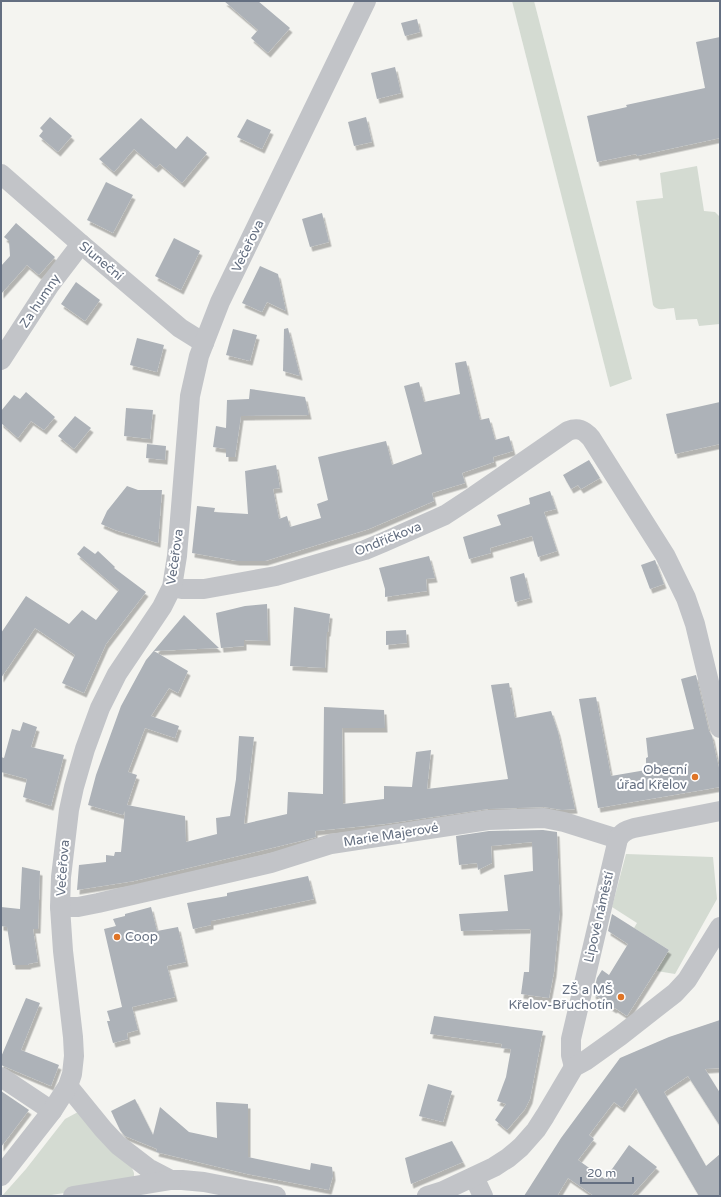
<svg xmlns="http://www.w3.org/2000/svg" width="721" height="1197" font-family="'Varela Round',sans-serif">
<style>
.green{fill:#d4dbd2}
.building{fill:#adb2b8;filter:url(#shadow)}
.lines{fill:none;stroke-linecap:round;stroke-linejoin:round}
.minor{stroke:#c2c4c8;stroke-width:20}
.poi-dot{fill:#df7426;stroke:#fff;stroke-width:1.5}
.labels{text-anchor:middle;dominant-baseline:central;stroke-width:4;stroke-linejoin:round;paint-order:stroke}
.street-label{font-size:13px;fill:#646f81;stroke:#fff}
.poi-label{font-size:13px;fill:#646f81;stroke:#fff;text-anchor:end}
</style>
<defs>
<filter id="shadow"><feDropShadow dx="2.5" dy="4.5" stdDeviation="0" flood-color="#0004"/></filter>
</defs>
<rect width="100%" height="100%" fill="#f4f4f0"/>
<g class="green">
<path d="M512 1H534L632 379 610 387Z"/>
<path d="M697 166 704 211 715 212 719 216 720 219V324L699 326 697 319 676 320 674 308C666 308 657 312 653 305L636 201 663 198 660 173Z"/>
<path d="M626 854 713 857 717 899 675 974 657 971 669 950 634 928 637 923 612 907Z"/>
<path d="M78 1112 132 1168 134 1173V1179L128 1183 45 1196H2L26 1169 65 1119Z"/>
</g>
<g class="building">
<path d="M224 1H258L290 28 268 53 251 38 258 30Z"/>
<path d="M417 19 420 32 405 36 401 23Z"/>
<path d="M720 37V138L637 156 636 154 597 162 587 116 627 107 626 105 705 88 696 42Z"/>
<path d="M395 67 401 93 377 99 371 73Z"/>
<path d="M50 117 72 136 58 152 39 136 43 131 40 128Z"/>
<path d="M366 117 372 142 354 146 348 122Z"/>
<path d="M141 118 176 149 187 136 207 153 182 183 160 164 156 168 134 149 114 172 99 159Z"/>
<path d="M247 119 271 130 262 149 237 137Z"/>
<path d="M106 182 133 195 113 233 87 220Z"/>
<path d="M322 213 329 242 310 247 302 219Z"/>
<path d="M16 223 55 257 39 275 27 265 1 294V266L10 256 9 241 4 237Z"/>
<path d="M174 238 200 251 181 290 155 276Z"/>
<path d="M260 266 278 274 286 311 267 302 262 312 242 303Z"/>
<path d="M76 282 100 300 85 321 61 304Z"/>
<path d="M288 328 300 376 283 371 284 329Z"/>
<path d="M233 329 257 335 250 361 226 355Z"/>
<path d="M137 338 164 345 157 372 130 365Z"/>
<path d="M466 361 480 420 489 418 495 440 509 436 513 451 493 457 494 462 462 473 465 483 432 493 434 501 369 529 265 561H237L192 553 197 506 215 508 214 512 248 514 245 471 276 465 280 488 273 489 279 519 287 516 290 527 321 518 317 504 328 500 318 457 386 441 392 465 422 454 404 386 419 382 424 402 460 394 455 363Z"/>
<path d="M250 389 305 397 309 415 241 416 235 457H226V449L213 447 216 426 226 428 227 400 249 399Z"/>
<path d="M26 392 55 417 44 430 31 421 18 438 1 423V411L14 395 20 399Z"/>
<path d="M720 402V444L675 454 666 414Z"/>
<path d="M126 408 153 410 150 439 124 436Z"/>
<path d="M75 416 91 428 74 449 58 436Z"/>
<path d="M147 444 166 446 165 460 146 458Z"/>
<path d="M589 460 600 478 581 489 578 485 571 489 563 475Z"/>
<path d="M127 486 138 490H162L158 543 115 530 101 524 107 511Z"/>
<path d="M550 491 556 509 544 512 557 551 538 557 532 536 490 548 491 553 469 559 463 537 501 525 497 515 530 504 529 498Z"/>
<path d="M84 546 95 554 98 551 115 567 114 568 146 592 106 644 84 693 62 683 75 655 35 628 1 678V633L26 596 69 624 82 610 96 620 119 590 77 554Z"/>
<path d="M429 556 435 578 426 579 427 591 385 597V589L379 568Z"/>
<path d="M655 560 664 584 650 589 641 565Z"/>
<path d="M524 573 530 598 515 602 510 577Z"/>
<path d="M267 604 268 641 244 640V646L221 648 216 613 245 606Z"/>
<path d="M294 607 330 614 328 632H327L325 668 290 666Z"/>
<path d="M184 615 219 648 154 651 188 671 178 693 169 688 151 716 179 726 175 738 145 728 128 772 137 775 127 805 185 816 186 842 217 834 216 818 230 816 236 779 239 736 254 737 244 824 287 814 288 792 323 794 324 707 384 710 385 728H342L343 804 384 799V786L412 787 416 752 431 750 427 789 508 779 491 685 509 683 515 718 551 711 558 732 575 809 562 810 544 807 488 809 385 824 315 831 316 837 313 838 134 881 77 890 79 865 106 862V855L114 856 115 852H121L125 811 123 815 88 805 96 775 121 706 146 660Z"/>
<path d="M406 630 407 643 386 645V631Z"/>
<path d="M696 675 709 731 712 736 716 755 720 772V787L598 808 579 699 596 697 611 776 646 770V758L648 757 646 738 694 729 681 679Z"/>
<path d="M23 722 37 727 31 747 64 755 51 806 23 797 27 779 1 772V757L4 758 12 729 20 731Z"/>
<path d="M543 830 557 832 560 910 554 972 549 998 521 994 524 972H529L531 929 461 931 459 914 508 911 504 875 533 871 532 842 491 846 492 863 478 870 477 863 459 865 456 836 489 831Z"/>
<path d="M22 867 40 871 38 929H33L38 962 28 964 29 965H13L7 927 1 926V907L20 909Z"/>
<path d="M308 876 314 899 211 921V925L193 929 187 903 227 896V893Z"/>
<path d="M151 907 157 931 178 927 186 962 167 966 175 997 132 1007 138 1030 127 1033 128 1039 113 1043 107 1021H110L107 1011 122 1007 104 929 116 926 113 919 125 916V914Z"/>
<path d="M612 914 669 950 627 1016 615 1008 614 1009 601 1001 602 999 593 994 597 978 602 970 609 975 628 944 608 931Z"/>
<path d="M26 998 40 1003 21 1050 59 1065 51 1086 1 1065V1057Z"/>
<path d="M434 1016 543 1031 530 1099 525 1109 507 1130 495 1120 506 1104 497 1101 506 1077 511 1049 501 1048 502 1044 430 1034Z"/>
<path d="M720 1020V1068L705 1069 720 1093V1126L688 1076 664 1092 706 1166 720 1154V1196H699L636 1088 622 1108 614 1102 589 1135 594 1139 578 1160 605 1179 629 1145 657 1167 631 1196H594L568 1178 557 1196H524L561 1138 620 1058 669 1037Z"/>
<path d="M428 1084 452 1091 443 1122 419 1116Z"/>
<path d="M1 1091 29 1110 1 1147Z"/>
<path d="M135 1099 153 1135 160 1107 189 1132 217 1138 216 1102 248 1104V1157L310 1170 311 1163 332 1167 333 1176 329 1190 247 1174 156 1152 157 1149 125 1136 120 1130 111 1111Z"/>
<path d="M452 1141 463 1162 411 1184 405 1158Z"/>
</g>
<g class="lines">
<g class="minor">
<path d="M1 174 81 244 180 328 204 343"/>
<path d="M1 360 49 286 81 244"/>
<path d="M172 587 182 589H204L276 576 365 550 384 542 445 515 474 496 568 431C578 427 584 430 591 438L665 555 686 598 695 624 720 728"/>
<path d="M60 907H78L98 903 271 863 331 844 488 820 544 818 564 822 618 839"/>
<path d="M574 1067 571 1055V1039L618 839C622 832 627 830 634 828L720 811"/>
<path d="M1 1077 52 1111"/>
<path d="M68 1086 103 1129 118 1145 148 1168 171 1180H182L204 1182 276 1196"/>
<path d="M1 1176 52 1111 68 1086 72 1074 74 1056 73 1037 63 951 60 907 61 877 69 810 74 787 85 749 100 708 117 674 162 607 172 587 177 556 190 396 199 356 220 302 366 1"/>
<path d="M474 1177 483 1196"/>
<path d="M73 1196 171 1180"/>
<path d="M427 1196 443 1191 494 1167 508 1158 521 1147 536 1130 545 1116 574 1067 585 1061 620 1036 675 993 687 980 720 927"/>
</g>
</g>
<g class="poi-dot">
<circle cx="695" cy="777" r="4"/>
<circle cx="117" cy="937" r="4"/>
<circle cx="621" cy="997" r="4"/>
</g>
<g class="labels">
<g class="street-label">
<text transform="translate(248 246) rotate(-64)">Večeřova</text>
<text transform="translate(101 261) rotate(40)">Sluneční</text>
<text transform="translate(40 301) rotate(-56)">Za humny</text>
<text transform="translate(388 539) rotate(-22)">Ondříčkova</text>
<text transform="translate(175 557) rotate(-82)">Večeřova</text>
<text transform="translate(391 835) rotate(-9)">Marie Majerové</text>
<text transform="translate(63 868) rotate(-86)">Večeřova</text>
<text transform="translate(599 917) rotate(-77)">Lipové náměstí</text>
</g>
<g class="poi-label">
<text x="687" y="770">Obecní<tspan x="687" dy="15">úřad Křelov</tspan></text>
<text x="125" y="937" text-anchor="start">Coop</text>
<text x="613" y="990">ZŠ a MŠ<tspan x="613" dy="15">Křelov-Břuchotín</tspan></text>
</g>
</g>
<rect width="721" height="1197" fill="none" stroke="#646f81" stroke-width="4"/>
<path d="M581 1177v6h52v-6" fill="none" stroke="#646f81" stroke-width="2"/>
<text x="587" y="1177" font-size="12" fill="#646f81" stroke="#ffffff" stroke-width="3" paint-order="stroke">20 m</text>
</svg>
